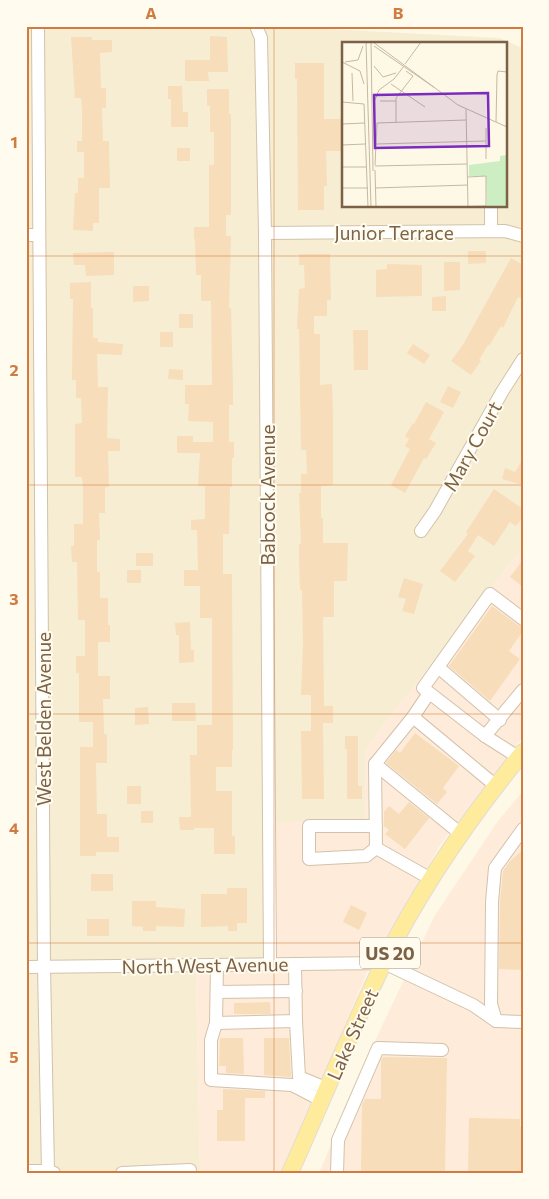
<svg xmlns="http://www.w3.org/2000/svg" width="549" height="1199" font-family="Commissioner,sans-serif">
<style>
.residential{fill:#f7edd3;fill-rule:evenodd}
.commercial{fill:#ffebd9}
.building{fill:#f7ddba}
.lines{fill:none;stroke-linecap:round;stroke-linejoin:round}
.minor-casing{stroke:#d2c2aa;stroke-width:14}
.major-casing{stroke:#e2dcd7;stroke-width:18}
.minor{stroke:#fff;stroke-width:12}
.major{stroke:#ffeb9c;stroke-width:16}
.grid{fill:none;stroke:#d07b41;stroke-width:1;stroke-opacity:0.55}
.labels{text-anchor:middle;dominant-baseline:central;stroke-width:4;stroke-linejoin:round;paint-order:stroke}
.shield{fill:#fffbee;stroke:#a39079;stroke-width:1}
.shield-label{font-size:18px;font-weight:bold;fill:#7b6247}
.street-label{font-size:19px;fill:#7b6247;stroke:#fffbee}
.inset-road{fill:none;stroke:#c6b8a1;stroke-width:1}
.view{fill:#7b2cbf;fill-opacity:0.15;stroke:#7b2cbf;stroke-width:2.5}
.inset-edge{fill:none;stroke:#7b6247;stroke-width:2.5}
.neatline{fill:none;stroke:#d07b41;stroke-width:2}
.grid-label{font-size:16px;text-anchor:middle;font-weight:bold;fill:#d07b41}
</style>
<rect width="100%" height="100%" fill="#fef9e6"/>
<g class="residential">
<path d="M26 26H273L499 38 523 48V547L365 749 366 819 267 961 26 962ZM343 44H505V206H343Z"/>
<path d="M196 972 200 1173H26V973Z"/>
</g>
<g class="commercial">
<path d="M523 547V737L441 844 399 915 378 955 267 961 262 823 365 819V749Z"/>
<path d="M523 791V1173H319L380 1030 435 915 498 821Z"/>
<path d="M369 968 283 1173H200L196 972Z"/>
</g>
<g class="building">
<path d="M210 36 227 37 228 72H208L209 81H185V60H210Z"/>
<path d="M71 37H92V40H112V52L100 53 101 88H106V108H102L103 141H109L110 188H99V223H93V231L73 230 75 193H78V178H84V152H77V141H82V109L81 98H75Z"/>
<path d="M295 63H324V119H343V151H326L327 186H324V210H298L297 79H295Z"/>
<path d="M168 86H182L183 112H188V127H171V99H168Z"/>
<path d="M207 89H229V114H231V215H226V236H231L229 308H231L233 388V405H229V442H234V458H232V487H230L229 534H223V574H232L233 750H232V767H216V791H232V836H235V854H214V828H194V830H180L179 817H191L190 755H197V725H212V618H200V586H184V570H198L197 530H191V520L205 519V486H198L200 453H177V436H193V442H213V422L188 421 189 404H185V385H212L211 301H201V275H196L195 239H194V227H209V165H214V132H210V106H207Z"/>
<rect x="177" y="148" width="13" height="13"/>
<path d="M468 251H486V263L468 264Z"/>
<path d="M114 252V275L86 276 85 265H74L73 253Z"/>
<path d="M299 254H330L331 300H327V316H314V334H320V385L332 384 333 411V485L321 486V518H323V543H348L347 581H334V617H323L324 706H333V723H323L324 799H302L301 731H311V695H301L303 644 302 590H300L299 561V544H301L299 493H301V474H307L306 450H301L299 329H297L299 289 305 288 304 265H299Z"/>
<path d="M511 258 523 265V293L520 298 518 297 503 328 501 326 489 346 488 345 479 360 481 361 471 375 451 361 464 343Z"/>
<path d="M444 262H460V290L444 291Z"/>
<path d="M387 264 422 265V296L376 297V270L387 269Z"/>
<path d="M91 282V308H93V338H98V342L123 344 122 355 98 354 97 355 98 387H108L107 438 120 439V451H108L109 487H105V513H99L100 540H97V572H100V598H108V625H110V642H98V676H110V699H103L104 734H107V763H96L97 814H107V837H119V852H96V856H80V747H93V722H79V673H76V656H85V620H78L77 562H72L71 546H74V524H83V488L82 477H75V424L82 423 81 398H76V380H72L73 299H70V283Z"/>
<path d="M133 286H149V301L133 302Z"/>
<path d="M446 296V311H432V297Z"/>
<rect x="179" y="314" width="14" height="14"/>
<path d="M353 330H368V370H354Z"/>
<rect x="160" y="332" width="13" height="15"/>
<path d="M413 344 430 355 424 364 407 353Z"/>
<path d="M169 369 183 370V380L168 379Z"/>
<path d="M448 386 461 392 453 408 440 402Z"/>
<path d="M426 402 444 412 429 439 436 443 426 459 424 458 405 493 391 485 410 449 405 446 409 439 405 436 413 423 414 424Z"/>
<path d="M523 459V485L502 479 505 468 515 472Z"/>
<path d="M494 489 523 509V517L516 526 510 522 494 546 478 535 468 551 475 556 455 582 440 571 468 534 466 532Z"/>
<rect x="136" y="553" width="17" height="13"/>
<path d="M523 560V587L510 577Z"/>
<rect x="127" y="570" width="14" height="13"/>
<path d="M404 578 423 584 414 614 402 611 406 599 398 597Z"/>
<path d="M492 606 518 625 523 627V631L509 651 520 659 490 701 449 666Z"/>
<path d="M190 622 191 650H194V662L179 663V635H176L175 623Z"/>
<path d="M172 703H195L196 721H172Z"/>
<path d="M148 707 149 724 135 725V708Z"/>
<path d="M415 733 459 766 443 788 447 792 437 804 386 763 396 750 400 753Z"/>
<path d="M345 736H358V786H362V799H347V749H345Z"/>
<rect x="127" y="786" width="14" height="18"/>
<path d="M409 802 429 818 405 849 385 834 389 830 384 826V812L389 806 399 814Z"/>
<rect x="141" y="811" width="12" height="12"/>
<path d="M523 850V970L499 969 500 902 503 871 510 861Z"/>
<rect x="91" y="874" width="22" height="17"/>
<path d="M227 888H247V923H237V931H228V926L201 927V894H227Z"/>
<path d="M132 901H156V907L185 909 184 927 156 926V931H143V927L132 926Z"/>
<path d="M351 905 367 913 359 930 343 922Z"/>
<rect x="87" y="919" width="22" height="17"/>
<path d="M270 1002 271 1014H234V1003Z"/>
<path d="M220 1038H243L244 1074 226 1073V1066H219Z"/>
<path d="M264 1038H289L291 1077 264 1075Z"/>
<path d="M383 1057 447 1058 445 1173H361L362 1105 365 1099H381V1060Z"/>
<path d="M223 1089 265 1091V1098H245V1141H217V1110H223Z"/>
<path d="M469 1118 520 1119V1127H523V1173H468Z"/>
</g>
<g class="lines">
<g class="minor-casing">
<g id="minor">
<path d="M38 26 44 967 48 1171"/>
<path d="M256 26 261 38 265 233 270 965"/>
<path d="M491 231V206"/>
<path d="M265 233 505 231 523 236"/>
<path d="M26 235H39"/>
<path d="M421 531 435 511 502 392 523 359"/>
<path d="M438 667 500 720"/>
<path d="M429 693 413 717 496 786"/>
<path d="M413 717 375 764 376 848 431 879"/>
<path d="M485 736 523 690"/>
<path d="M518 757 485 736 423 688 490 594 523 619"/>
<path d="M375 764 461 834"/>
<path d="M376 826H309V859L366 856 376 848"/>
<path d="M217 966 216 1023 296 1021 295 964"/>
<path d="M26 967 384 963 473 1005 496 1021 523 1022"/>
<path d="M217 992 296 991"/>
<path d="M296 1021 299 1077 328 1089"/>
<path d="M496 1021 491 1004 492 902 495 868 523 829"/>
<path d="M216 1023 211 1040V1080L292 1085 323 1101"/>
<path d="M26 1171H48L54 1173"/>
<path d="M122 1173 190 1170"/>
<path d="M337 1173 338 1140 378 1048 442 1050"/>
</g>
</g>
<g class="major-casing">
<path id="major" d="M290 1173C321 1103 350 1033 383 964 420 889 470 817 523 752"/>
</g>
<use href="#minor" class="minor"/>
<use href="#major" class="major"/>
</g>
<path class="grid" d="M274 26V1173M26 256H523M26 485H523M26 714H523M26 943H523"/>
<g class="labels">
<rect class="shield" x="360" y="937.5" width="60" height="31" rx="4"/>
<g class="shield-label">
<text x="390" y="953">US 20</text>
</g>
<g class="street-label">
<text x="394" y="232">Junior Terrace</text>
<text transform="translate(472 446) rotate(-61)">Mary Court</text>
<text transform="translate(267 495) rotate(-90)">Babcock Avenue</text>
<text transform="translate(43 719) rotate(-90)">West Belden Avenue</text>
<text transform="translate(205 965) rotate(-1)">North West Avenue</text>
<text transform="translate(352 1034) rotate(-66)">Lake Street</text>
</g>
</g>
<g transform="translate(342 42)">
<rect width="165" height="165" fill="#fef9e6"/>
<path d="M165 113V165H145L144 134H127V123L158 119V114Z" fill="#cdeec2"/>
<path class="inset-road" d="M24 0 29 165M29 0 31 129M31 0 116 63 165 85M32 4 93 46M0 20 18 29 22 42M3 20 16 18 21 4M63 22 79 0M32 24 41 35 54 31M10 31 11 59M49 42 83 65M33 58 37 48 52 37 62 24M38 59H54M0 60 22 62 26 165M124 67 126 165M54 80V56L71 34 64 29M154 80 155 33 156 29 165 30M0 82 23 81M144 86V117M34 102 144 99M0 103 23 102M33 123 35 81 124 78M33 124 125 122M0 125H25M33 128 34 165M126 135 144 134V165M0 146H26M33 146 126 143M108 165 144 164"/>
<path class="view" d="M146 51 147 104 33 106 32 53Z"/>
<rect width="165" height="165" class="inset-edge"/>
</g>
<rect width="549" height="1199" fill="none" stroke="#fffbee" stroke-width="55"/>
<rect x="28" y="28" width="494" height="1144" class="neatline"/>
<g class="grid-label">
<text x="151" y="19">A</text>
<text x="398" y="19">B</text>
<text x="14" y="148">1</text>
<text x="14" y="376">2</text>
<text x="14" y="605">3</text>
<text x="14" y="834">4</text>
<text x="14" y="1063">5</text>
</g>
</svg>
